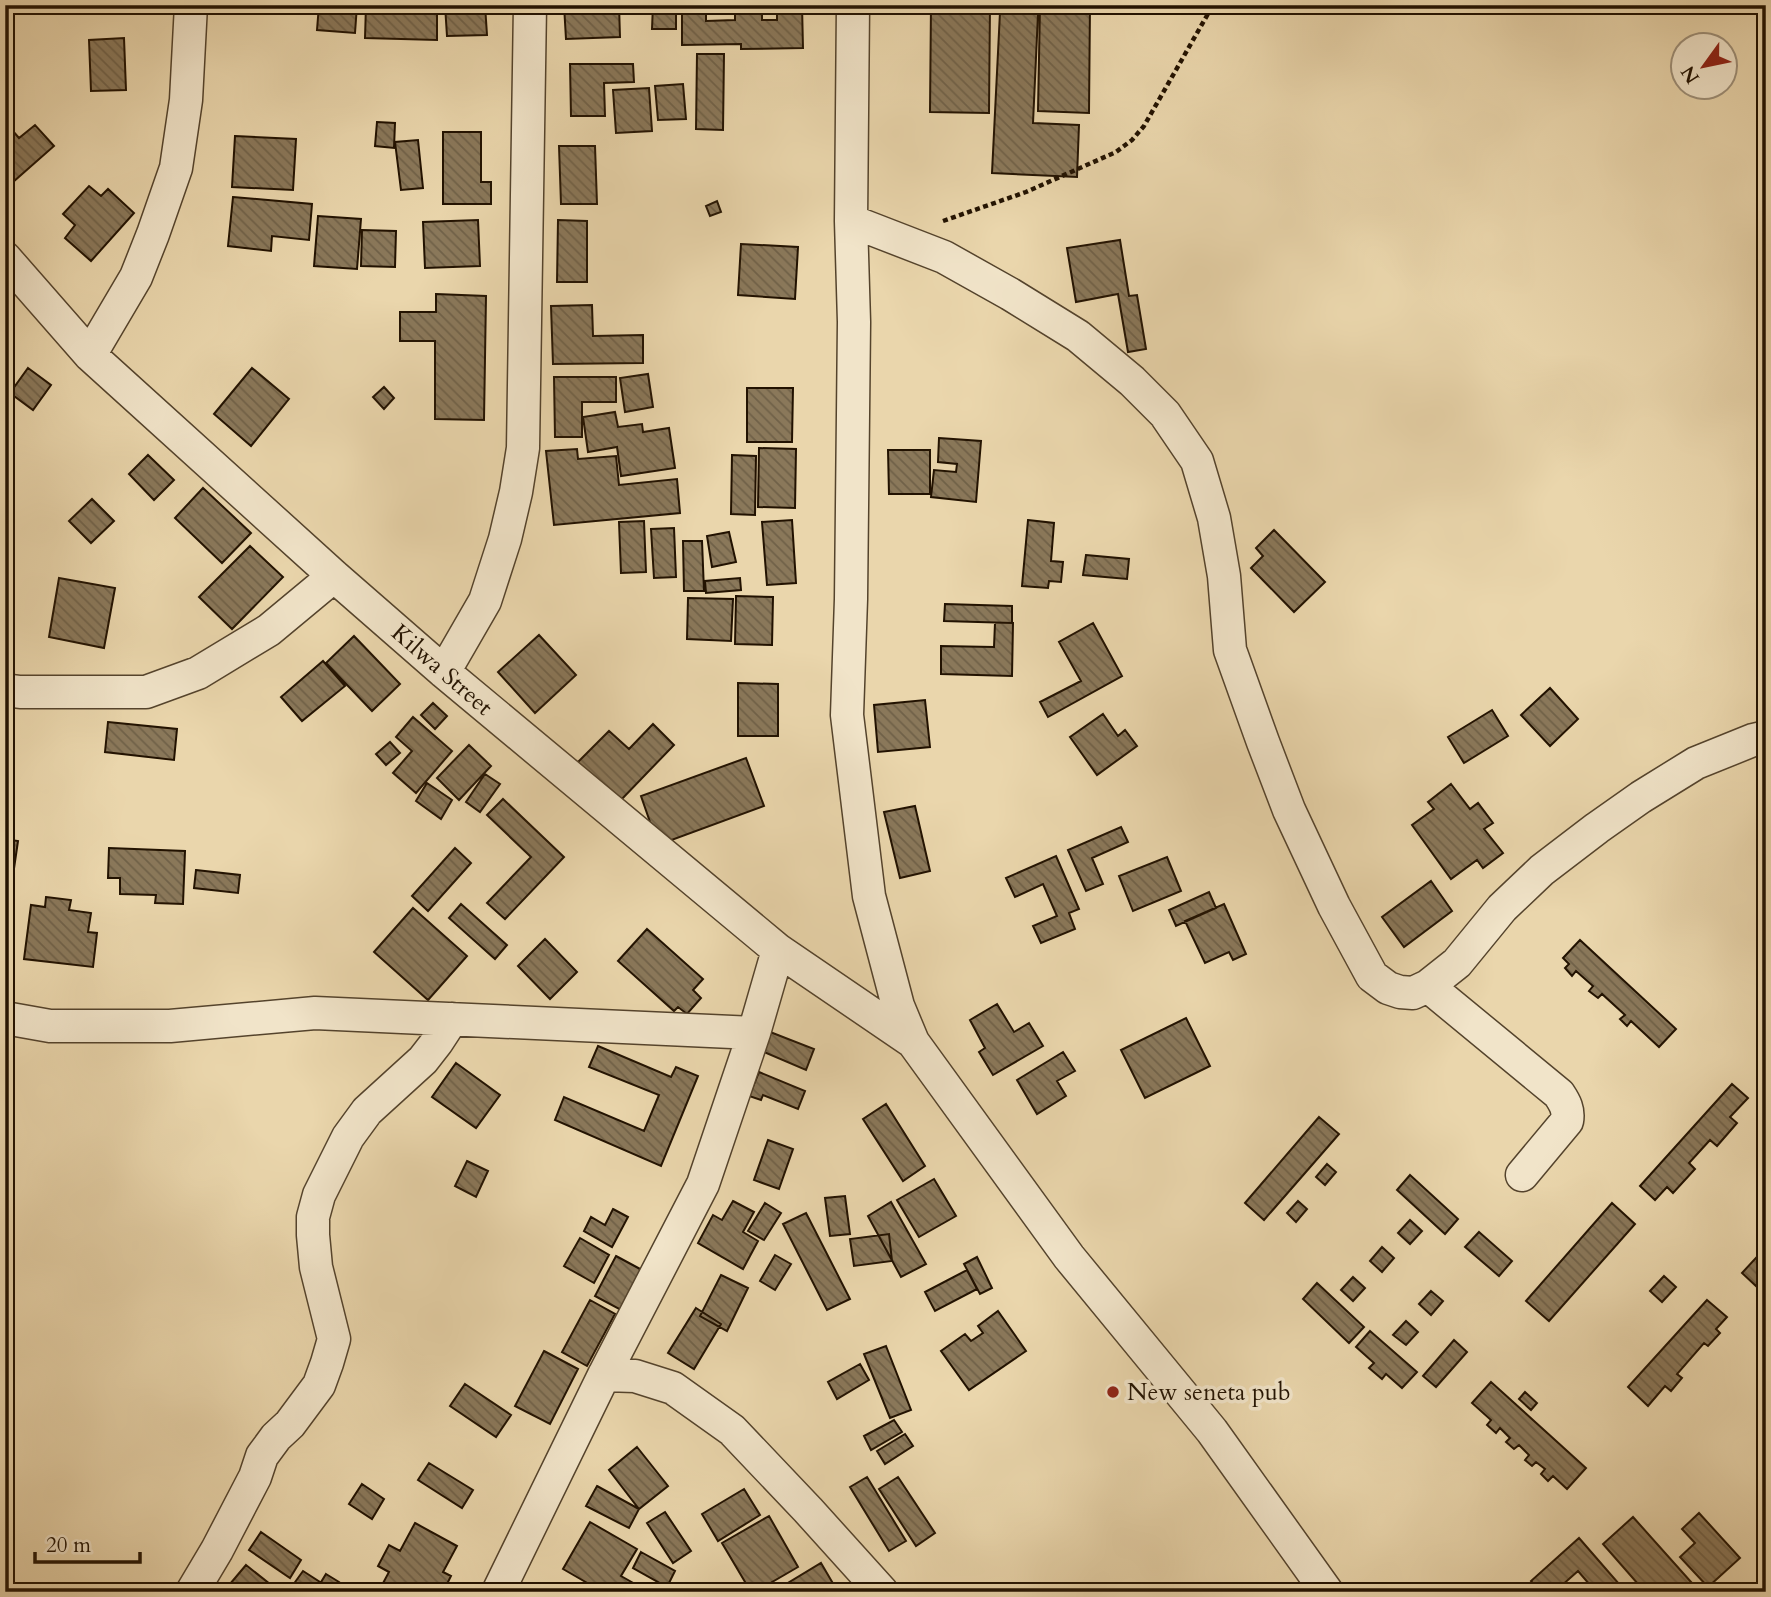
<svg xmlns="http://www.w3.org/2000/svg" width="1771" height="1597" font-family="Cardo,serif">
<defs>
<pattern id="building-back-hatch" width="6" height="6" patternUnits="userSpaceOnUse" patternTransform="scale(1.75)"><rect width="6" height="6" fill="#8a785a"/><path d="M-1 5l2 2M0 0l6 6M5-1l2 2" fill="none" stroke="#706148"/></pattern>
</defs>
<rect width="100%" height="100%" fill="#ead6ac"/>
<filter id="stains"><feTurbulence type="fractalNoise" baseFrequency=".00286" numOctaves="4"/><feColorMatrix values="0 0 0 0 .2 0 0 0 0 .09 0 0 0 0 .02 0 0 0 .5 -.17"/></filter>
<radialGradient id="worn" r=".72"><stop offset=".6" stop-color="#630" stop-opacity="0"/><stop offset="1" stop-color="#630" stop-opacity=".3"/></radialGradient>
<path fill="url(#building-back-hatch)" stroke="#221201" stroke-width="2" d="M68,5H113L114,8L68,12Z
M319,5H357L355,33L317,30Z
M366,5H389V12L437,14V40L365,38Z
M445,5H485L487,35L447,36Z
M564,5H619L620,37L566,39Z
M653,5H676V29H652Z
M682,5H706V21L735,20V14H762V20H777V5H802L803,48L741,49V44L682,45Z
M931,5H990L989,113L930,112Z
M1040,5H1090L1089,113L1038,111Z
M1000,12L1038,14L1033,123L1079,125L1077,177L992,173Z
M124,38L126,90L91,91L89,40Z
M697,54H724L723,130L696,129Z
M570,64H633L634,82L604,83L605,116H571Z
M683,84L686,119L658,120L655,86Z
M649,88L652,131L616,133L613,90Z
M5,122L19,138L35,125L54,146L13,182L5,173Z
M377,122L395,123L394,148L375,146Z
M443,132H481V182H491V204H443Z
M235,136L296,139L293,190L232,187Z
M418,140L423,188L401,190L395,142Z
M559,146H595L597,204H561Z
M89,186L101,196L108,189L134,213L91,261L65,238L75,225L63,214Z
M233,197L312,204L309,240L272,236L271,251L228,246Z
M717,201L721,212L710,216L706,206Z
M318,216L361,219L357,269L314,266Z
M478,220L480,266L425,268L423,222Z
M558,220L587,221V282H557Z
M362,230L396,231L395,267L361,266Z
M1120,240L1129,296L1137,295L1146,349L1128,352L1118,294L1076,302L1067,248Z
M741,244L798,247L795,299L738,295Z
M436,294L486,296L484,420L435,419V341H400V312H436Z
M592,305L593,336L643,335V363L553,364L551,306Z
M28,368L51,385L33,410L10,393Z
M252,368L289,399L251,446L214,414Z
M648,374L653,407L625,412L620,378Z
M554,377H616V402H582V437H555Z
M384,387L394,398L384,409L373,397Z
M747,388H793L792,442H747Z
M615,412L618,427L642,424L643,432L669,428L675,468L621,476L617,447L588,452L583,417Z
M939,438L981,441L976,502L931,497L934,470L956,472L957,464L938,462Z
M759,448L796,449L795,508L758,507Z
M577,449L578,459L616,456L619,485L677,479L680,513L554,525L546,451Z
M888,450H930V494H889Z
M148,455L174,480L154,500L129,474Z
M732,455L756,456L755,515L731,514Z
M203,488L251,533L222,563L175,518Z
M92,499L114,521L91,543L69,521Z
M792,520L796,583L767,585L762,522Z
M1028,520L1054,523L1051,561L1063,562L1061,582L1049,581L1048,588L1022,586Z
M644,521L646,572L621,573L619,522Z
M674,528L676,577L654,578L651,529Z
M1274,530L1325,582L1294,612L1251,568L1263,556L1256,548Z
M729,532L736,562L712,567L707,536Z
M683,541H702L704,591H684Z
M250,546L283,577L232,629L199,597Z
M1086,555L1129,559L1127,579L1083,575Z
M59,578L115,588L104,648L49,637Z
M740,578L741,590L706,593L705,581Z
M736,596L773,597L772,645L735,644Z
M688,598L733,599L731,641L687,639Z
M945,604L1012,606V623L944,621Z
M995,623H1013L1012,676L941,674V646L994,647Z
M1093,623L1122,676L1048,717L1040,702L1081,681L1059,642Z
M539,635L576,675L535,713L498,672Z
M354,636L400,684L372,711L326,663Z
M323,661L345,686L302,721L281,697Z
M738,683L778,684V736H738Z
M1550,688L1578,719L1550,746L1521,715Z
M925,700L930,747L878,752L874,705Z
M433,703L447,716L435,729L421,715Z
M1492,710L1508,736L1464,763L1448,737Z
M1103,714L1118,736L1125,730L1137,746L1097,775L1070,737Z
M413,717L452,751L416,793L393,773L412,751L396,737Z
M108,722L177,729L174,760L105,752Z
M653,724L674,745L618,803L577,763L609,731L629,749Z
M390,742L400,753L386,765L376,754Z
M469,745L491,766L459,800L437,778Z
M746,758L764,806L658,845L641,796Z
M485,774L500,784L480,812L466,802Z
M427,783L452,800L441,819L416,801Z
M1451,784L1470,809L1478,803L1493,823L1484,829L1503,853L1483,868L1477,860L1451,879L1412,825L1434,809L1428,802Z
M503,799L564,857L505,919L487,903L531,857L487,815Z
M915,806L930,871L900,878L884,812Z
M1121,827L1128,842L1092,858L1103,884L1086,891L1068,850Z
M5,839L18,841L10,896L5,895Z
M109,848L185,851L183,904L155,903L156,895L120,894V878H108Z
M455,848L471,863L428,911L412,896Z
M1056,856L1079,909L1069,913L1075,929L1041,943L1033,926L1057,916L1043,884L1015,897L1006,878Z
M1167,857L1181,891L1133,911L1119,876Z
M196,870L240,875L238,893L194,888Z
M1431,881L1452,911L1404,947L1382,917Z
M1209,892L1216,908L1176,926L1169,910Z
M46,897L71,900L69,910L91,913L88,932L97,933L93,967L24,959L31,905L45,907Z
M461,904L507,945L495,959L449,918Z
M1224,904L1246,954L1233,960L1229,952L1205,963L1185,921Z
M413,908L467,956L428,1000L374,952Z
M647,929L703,979L693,990L701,998L687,1014L678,1007L674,1011L618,961Z
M545,939L577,972L550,999L518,966Z
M1580,940L1676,1029L1659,1047L1631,1021L1627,1026L1620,1019L1625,1015L1602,994L1598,998L1589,991L1593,986L1576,971L1572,976L1565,968L1569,964L1563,958Z
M997,1004L1014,1032L1029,1023L1043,1046L993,1075L979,1052L985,1048L970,1020Z
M1186,1018L1210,1066L1145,1098L1121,1050Z
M765,1030L814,1049L806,1070L757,1049Z
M598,1046L671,1077L676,1067L698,1076L661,1166L555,1120L564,1097L644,1131L659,1095L589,1067Z
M1063,1052L1075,1071L1057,1081L1066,1096L1037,1114L1017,1080Z
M456,1063L500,1095L476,1128L432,1097Z
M759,1072L805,1091L798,1109L763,1095L761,1100L749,1096Z
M1732,1084L1748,1098L1730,1117L1737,1123L1717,1146L1710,1140L1689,1163L1695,1169L1673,1193L1667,1187L1655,1200L1640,1186Z
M886,1104L925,1166L903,1181L863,1119Z
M1319,1117L1339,1134L1264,1220L1245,1203Z
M768,1140L793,1149L779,1189L754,1180Z
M467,1161L488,1171L476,1197L455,1186Z
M1327,1164L1336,1172L1325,1185L1316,1177Z
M1410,1175L1458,1219L1445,1234L1397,1190Z
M934,1179L956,1216L919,1237L897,1200Z
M845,1196L850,1234L830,1236L825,1198Z
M733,1201L754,1212L743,1232L758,1241L743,1269L698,1243L713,1215L722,1220Z
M1298,1201L1307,1209L1296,1222L1287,1213Z
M891,1202L926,1264L901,1277L868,1216Z
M765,1203L781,1213L764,1240L748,1231Z
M1612,1203L1635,1224L1549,1321L1526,1301Z
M613,1209L628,1217L612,1247L584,1231L591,1217L605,1225Z
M806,1213L850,1299L827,1310L783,1224Z
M1410,1220L1422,1231L1410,1244L1398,1233Z
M1479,1232L1512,1261L1499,1276L1465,1247Z
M889,1234L892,1261L854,1266L850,1239Z
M580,1238L609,1255L594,1283L564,1266Z
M1382,1247L1394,1258L1382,1272L1370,1261Z
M1766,1247V1276L1756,1286L1742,1273Z
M775,1255L791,1264L775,1290L760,1281Z
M616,1256L642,1270L621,1310L595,1296Z
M977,1257L992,1288L980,1294L964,1264Z
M967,1270L977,1289L935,1311L925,1292Z
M721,1275L748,1288L727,1331L700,1316Z
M1664,1276L1676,1287L1662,1302L1650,1291Z
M1353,1277L1365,1288L1353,1301L1341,1290Z
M1317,1283L1364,1327L1349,1343L1303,1299Z
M1431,1291L1443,1301L1431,1315L1419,1304Z
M590,1300L615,1314L587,1366L562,1352Z
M1707,1300L1727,1317L1716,1329L1720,1333L1708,1346L1704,1343L1677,1374L1682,1378L1671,1391L1665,1386L1648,1406L1628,1387Z
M696,1308L721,1324L694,1369L668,1353Z
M998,1311L1026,1351L969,1390L941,1351L965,1334L971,1341L983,1333L978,1326Z
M1406,1321L1418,1332L1406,1345L1393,1335Z
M1370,1331L1417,1372L1402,1388L1386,1374L1382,1379L1369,1368L1374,1363L1356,1347Z
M1454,1340L1467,1352L1436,1387L1423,1376Z
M886,1346L911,1410L890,1418L864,1354Z
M544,1351L578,1369L550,1424L515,1406Z
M860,1364L869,1380L837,1399L828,1382Z
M1491,1382L1586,1468L1567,1489L1553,1476L1548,1481L1541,1474L1545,1469L1536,1462L1532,1466L1525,1460L1529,1455L1519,1445L1514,1449L1506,1442L1510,1438L1500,1428L1496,1433L1487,1425L1491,1420L1472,1403Z
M465,1384L511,1415L496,1437L450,1406Z
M1525,1392L1537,1403L1531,1410L1519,1399Z
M894,1420L902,1432L871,1450L864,1436Z
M905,1434L913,1446L885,1464L877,1451Z
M637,1447L668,1486L639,1509L609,1470Z
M429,1463L473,1490L462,1508L418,1480Z
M867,1477L906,1541L889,1551L850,1487Z
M898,1477L935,1533L916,1546L879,1489Z
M362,1484L384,1499L372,1519L349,1504Z
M597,1486L639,1509L629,1528L586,1506Z
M744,1489L760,1515L718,1541L702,1514Z
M665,1512L691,1551L673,1563L647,1523Z
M1699,1513L1740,1558L1708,1587L1680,1557L1695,1543L1682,1529Z
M769,1516L798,1567L755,1592H751L722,1543Z
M1633,1517L1691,1582L1679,1592H1645L1603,1544Z
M590,1522L637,1549L621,1576L649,1592H603L563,1569Z
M415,1523L457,1546L443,1572L451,1576L443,1592H413L407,1589L406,1592H395L382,1585L389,1572L378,1566L389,1545L400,1551Z
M261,1532L301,1560L290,1578L249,1550Z
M1579,1538L1626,1592H1596L1578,1571L1560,1587L1565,1592H1540L1531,1581Z
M641,1552L675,1571L667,1587L633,1568Z
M821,1563L838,1592H773Z
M246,1565L280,1592H239L230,1584Z
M303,1571L320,1582L313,1592H288Z
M326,1574L339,1582L333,1592H315Z"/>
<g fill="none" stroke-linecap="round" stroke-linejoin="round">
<defs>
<path id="street" d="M853,5L851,221L854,322L851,599L847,715L869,896L898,1006L913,1042L1069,1257L1212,1431L1327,1592
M851,221L944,257L1010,294L1078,336L1132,381L1165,414L1197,461L1214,518L1224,576L1230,650L1263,742L1289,810L1334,906L1372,976L1388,988L1400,992L1413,993L1428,986L1457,963L1502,908L1542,870L1597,828L1641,797L1696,763L1753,740L1766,737
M5,258L90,355L334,576L444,672L778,950L913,1042
M90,355L136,277L153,234L176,168L186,100L191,5
M444,672L485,601L505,539L516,492L523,448L530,5
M5,690L20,692H146L198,673L269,630L334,576
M1428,986L1559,1094C1565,1103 1569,1110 1567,1121L1522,1175
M5,1018L50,1026H170L315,1013L754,1033
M604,1375L635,1376L673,1388L732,1430L808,1510L882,1592
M192,1592L217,1550L255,1477L262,1456L276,1437L290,1424L319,1385L327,1363L334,1339L316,1267L313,1235V1217L319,1195L348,1137L367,1111L423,1060L437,1042L452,1019
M498,1592L604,1375L703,1184L754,1033L778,950"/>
</defs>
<use href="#street" stroke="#54432c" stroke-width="35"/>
<path stroke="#221201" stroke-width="4.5" stroke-dasharray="5 3.5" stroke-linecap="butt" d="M943,221L1026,192L1116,152L1132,140L1144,126L1213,5"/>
<use href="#street" stroke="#f1e4c9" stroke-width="32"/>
</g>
<circle fill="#8f2418" stroke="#f1e4c9" stroke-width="2.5" cx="1113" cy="1392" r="7"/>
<g text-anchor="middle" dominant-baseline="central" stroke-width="7" stroke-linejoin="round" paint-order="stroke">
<g font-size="24" fill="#221201" stroke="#f1e4c9">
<text transform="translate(442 670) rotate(41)">Kilwa Street</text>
</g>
<g font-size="24" fill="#221201" stroke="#f1e4c9" text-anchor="start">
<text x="1127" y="1392">New seneta pub</text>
</g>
</g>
<rect width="1771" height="1597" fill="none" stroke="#ead6ac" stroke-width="28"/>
<rect x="7" y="7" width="1757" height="1583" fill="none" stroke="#221201" stroke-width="3.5"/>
<rect x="14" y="14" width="1743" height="1569" fill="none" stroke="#221201" stroke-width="2"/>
<g transform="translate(1704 66) rotate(237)"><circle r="33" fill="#f1e4c9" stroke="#9e9079" stroke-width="2"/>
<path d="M0-5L12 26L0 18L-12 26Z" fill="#8f2418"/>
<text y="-10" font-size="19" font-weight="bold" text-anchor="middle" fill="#221201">N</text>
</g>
<path d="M35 1552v10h105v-10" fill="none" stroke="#221201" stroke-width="3.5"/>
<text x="46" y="1552" font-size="21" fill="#221201" stroke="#f1e4c9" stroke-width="5" paint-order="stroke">20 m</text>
<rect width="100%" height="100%" filter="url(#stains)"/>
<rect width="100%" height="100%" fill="url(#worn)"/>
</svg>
